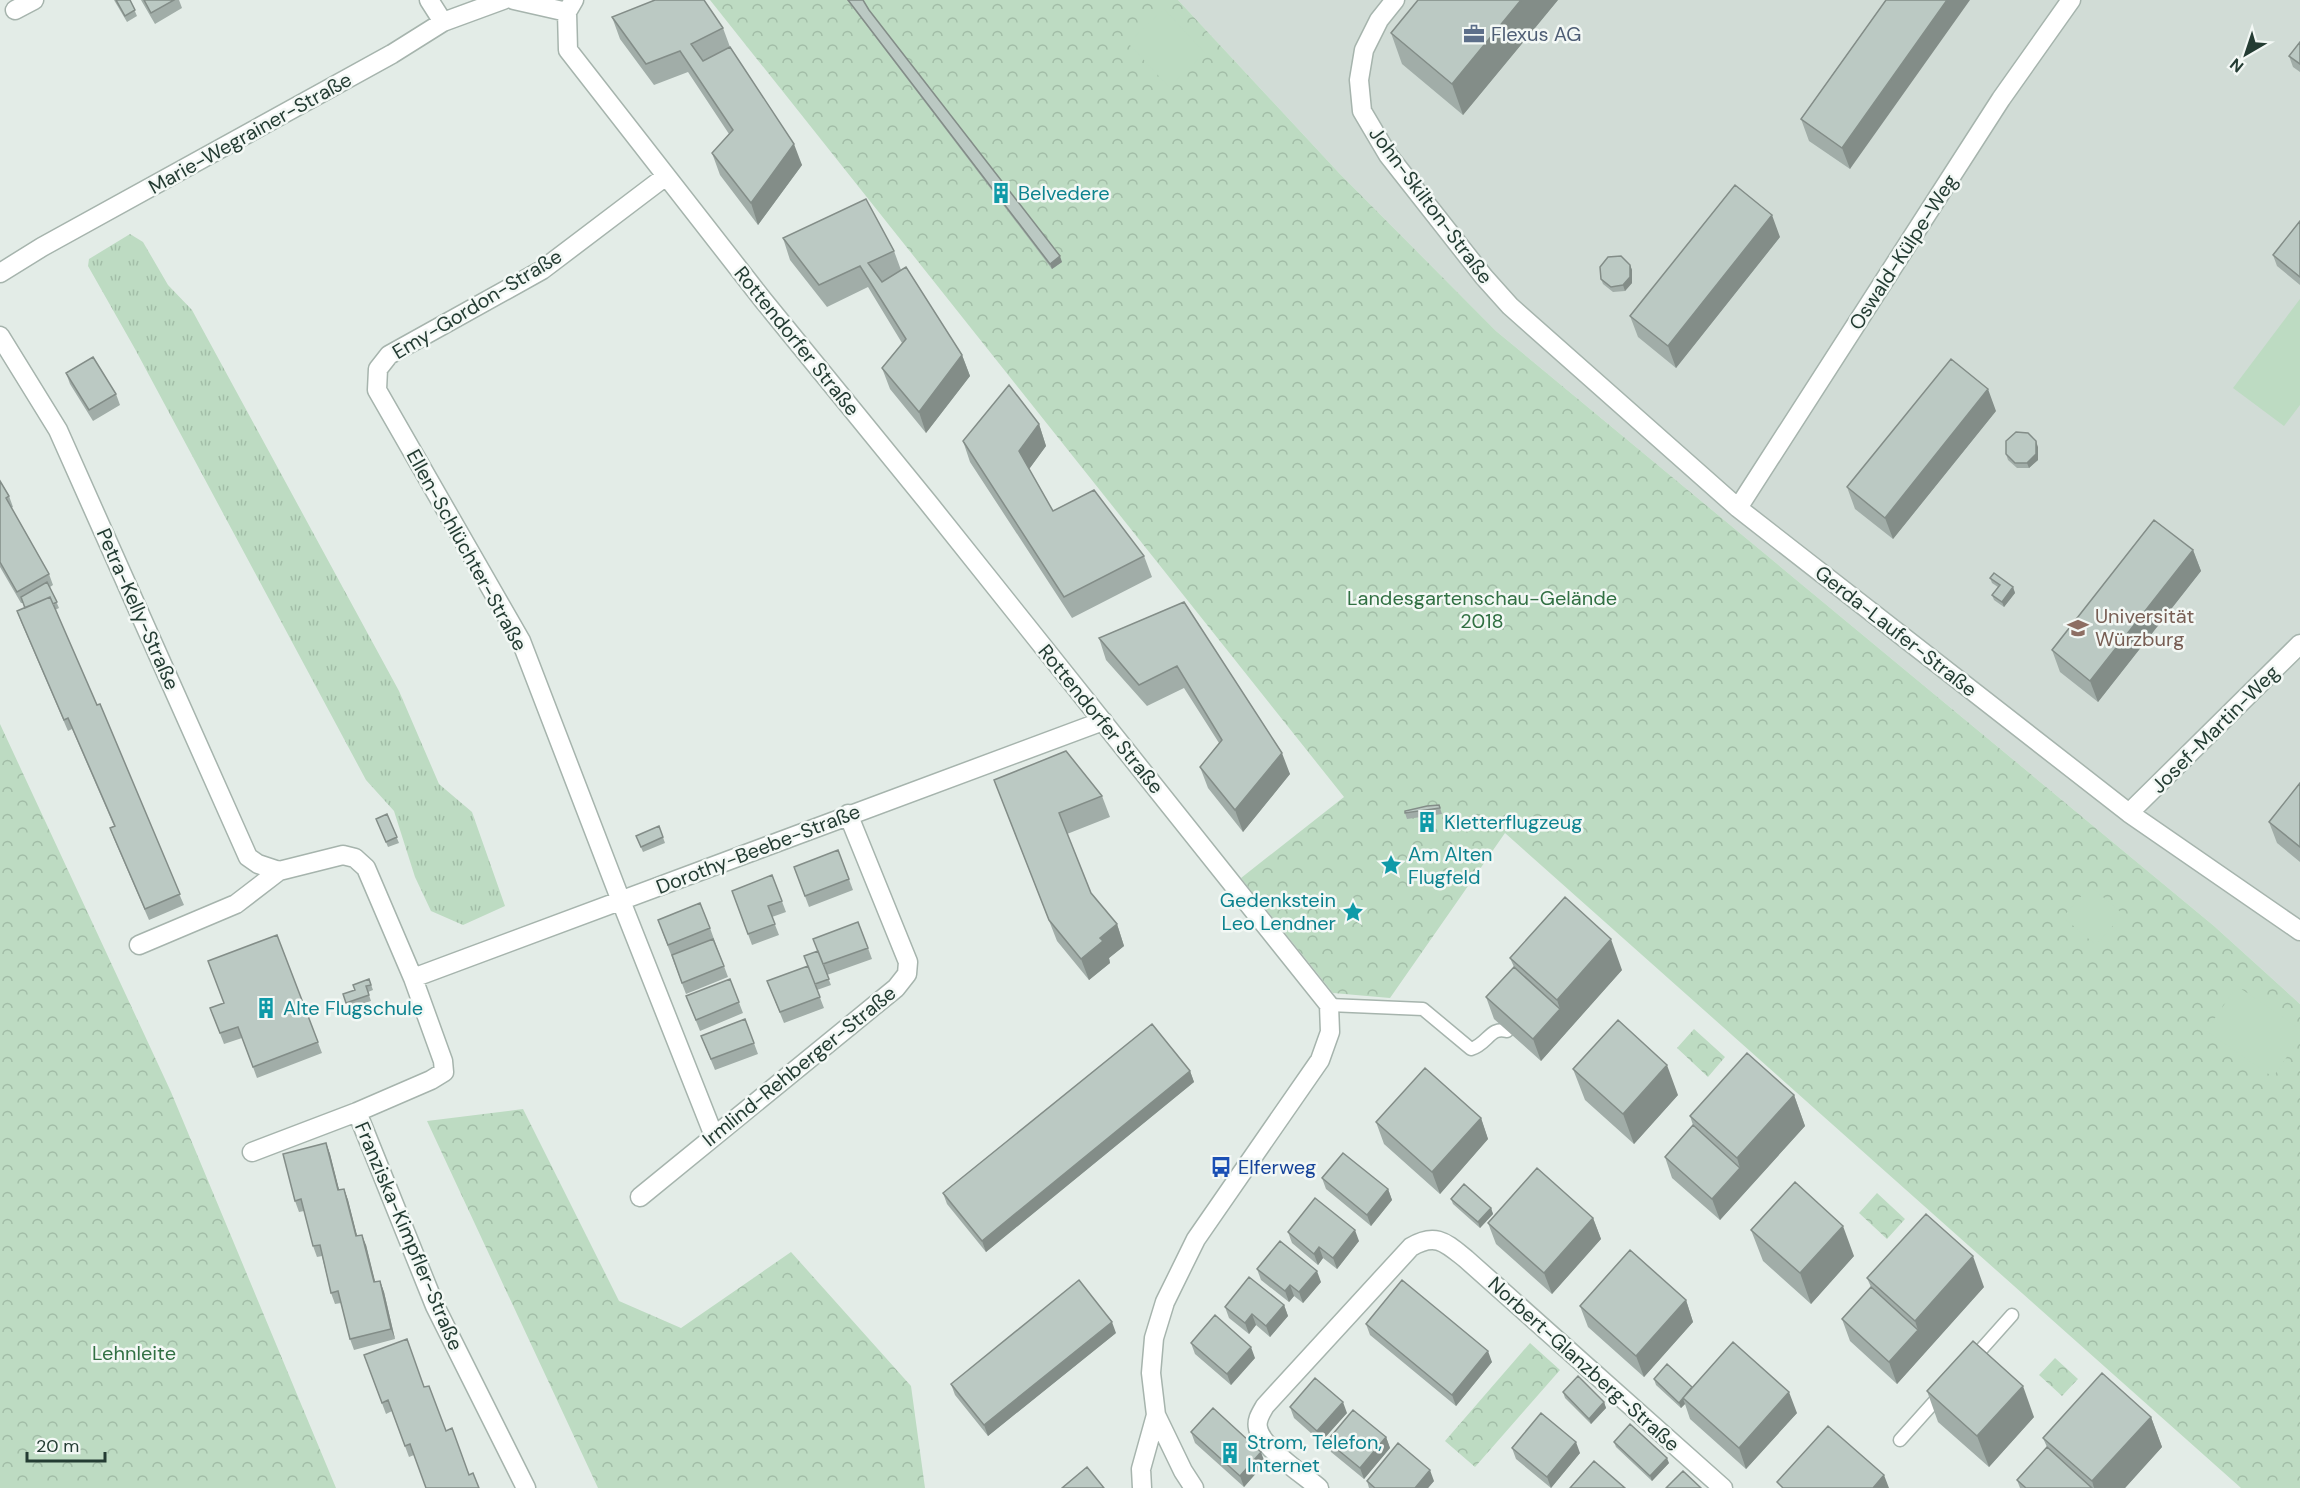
<svg xmlns="http://www.w3.org/2000/svg" width="2300" height="1488" font-family="'DM Sans',sans-serif">
<defs>
<pattern id="grass-tufts" width="24" height="20" patternUnits="userSpaceOnUse" patternTransform="scale(1.5)"><rect width="24" height="20" fill="#bddbc2"/><path d="M3 7l-1-3M5 7V3M7 7l1-3M15 17l-1-3M17 17v-4M19 17l1-3" fill="none" stroke="#a2bda7"/></pattern>
<pattern id="park-crowns" width="20" height="18" patternUnits="userSpaceOnUse" patternTransform="scale(1.5)"><rect width="20" height="18" fill="#bddbc2"/><path d="M2 6a3 3 0 1 1 6 0M12 15a3 3 0 1 1 6 0" fill="none" stroke="#a2bda7"/></pattern>
</defs>
<rect width="100%" height="100%" fill="#e3ece7"/>
<path fill="#d1dcd6" d="M1178,0H2300V1004L2214,926L1496,331L1339,173Z"/>
<path fill="url(#grass-tufts)" d="M130,234L143,242L168,285L192,310L399,691L439,784L472,812L505,906L463,925L431,911L415,877L394,811L366,780L135,349L88,266L89,259Z"/>
<path fill="url(#park-crowns)" d="M710,0H1178L1339,173L1496,331L2214,926L2300,1004V1488H2241L1505,833L1390,998L1333,993L1241,878L1344,797Z
M0,724L171,1092L336,1488H0Z
M1694,1029L1725,1057L1708,1077L1677,1048Z
M523,1109L619,1301L681,1328L791,1252L911,1386L925,1488H598L427,1121Z
M1877,1193L1905,1219L1887,1239L1859,1213Z
M1530,1343L1560,1370L1475,1467L1445,1441Z
M2055,1358L2078,1379L2062,1396L2039,1375Z"/>
<path fill="#bddbc2" d="M1164,9L1205,53L1169,87L1128,43Z
M2300,299V405L2284,426L2233,388Z
M2090,886L2123,914L2096,945L2063,917Z
M2237,986L2300,1029V1038L2273,1077L2206,1031Z"/>
<g fill="none" stroke-linecap="round" stroke-linejoin="round">
<defs>
<path id="service" d="M1329,1005L1423,1009L1471,1049C1488,1044 1490,1026 1507,1031
M1971,1361L2012,1315
M1900,1440L1943,1392"/>
<path id="minor" d="M429,0L443,22
M514,0L567,12
M574,0L567,12L568,50L763,300L930,505L1329,1005L1330,1032L1320,1060L1196,1239L1165,1302L1154,1338L1151,1373L1156,1415L1183,1471L1194,1488
M1395,0L1379,20L1364,50L1359,80L1362,111L1388,155L1484,277L1510,306L1738,508L2129,813L2300,931
M15,10L34,0
M666,176L542,270L389,355L378,369L377,390L521,641L621,901L714,1136
M0,273L42,247L392,54L443,22L503,0
M0,336L58,430L248,857L258,864L279,871L343,855L355,858L366,868L413,978L443,1061L444,1072L431,1080L357,1112L435,1306L526,1488
M1738,508L2001,99L2071,0
M2129,813L2300,644
M139,945L236,904L279,871
M413,978L1103,721
M252,1152L357,1112
M640,1197L896,988L907,974L908,962L848,814
M1142,1488L1141,1469L1156,1415
M1319,1488C1304,1475 1261,1447 1258,1428C1256,1420 1261,1413 1265,1406L1411,1247C1436,1232 1446,1243 1466,1259L1723,1488"/>
</defs>
<use href="#service" stroke="#a6b4ad" stroke-width="15"/>
<use href="#minor" stroke="#a6b4ad" stroke-width="21"/>
<use href="#service" stroke="#fff" stroke-width="12"/>
<use href="#minor" stroke="#fff" stroke-width="18"/>
</g>
<path fill="#a1ada8" d="M114,0H130L137,16L127,22Z
M141,0H179L182,8L155,24Z
M847,0H863L869,10L1062,262L1052,269Z
M1558,0L1463,115L1402,64L1391,33Z
M1886,0L1850,169L1809,141L1801,119Z
M612,17L723,28L730,47L802,165L758,225L720,175L712,153L729,134L688,72L654,85L620,39Z
M2300,42V72L2293,67L2289,56Z
M2300,221V285L2277,266L2273,255Z
M1780,237L1676,368L1638,337L1630,316Z
M783,238L894,251L901,270L962,355L970,376L926,433L890,389L882,368L902,343L868,287L827,307L790,260Z
M1630,265L1632,270V283L1625,291L1613,292L1603,284L1601,279Z
M66,373L116,394L120,405L93,421L70,384Z
M1996,411L1893,539L1855,509L1847,487Z
M1039,424L1046,446L1029,469L1053,511L1144,556L1152,577L1072,618L970,462L963,441Z
M2038,447V460L2029,468H2017L2008,460L2006,454Z
M0,481L9,496L13,507L11,508L49,574L53,585L50,587L59,608L55,610L184,905L149,920L114,839L110,828L114,826L72,729L68,731L21,622L17,611L25,608L23,603H21L0,567Z
M2193,550L2201,571L2098,702L2060,672L2052,650Z
M1990,578L2013,587L2015,593L2004,607L1994,600L1992,595L1998,587L1992,583Z
M1184,602L1290,774L1243,832L1208,788L1200,767L1219,743L1184,688L1147,706L1106,660L1099,638Z
M994,780L1102,796L1110,817L1067,834L1091,893L1117,924L1124,946L1109,958L1110,963L1089,980L1057,941Z
M2300,783V862L2277,843L2269,822Z
M1439,805L1442,814L1407,819L1405,813Z
M387,814L399,843L388,847L376,819Z
M659,826L665,843L643,852L636,836Z
M838,850L853,890L809,907L794,867Z
M772,875L786,912L772,917L779,935L752,945L732,891Z
M710,928L714,939L728,977L686,994L662,931Z
M277,935L322,1053L257,1078L242,1038L224,1044L210,1008L224,1003Z
M868,948L872,959L827,975L831,985L817,990L824,1008L784,1023L767,981Z
M1510,958L1622,970L1541,1061L1494,1019L1486,997L1514,967Z
M369,979L373,990L368,992L371,1001L348,1008L343,994L355,990Z
M730,979L743,1013L700,1031L686,996Z
M745,1019L758,1054L715,1070L701,1036Z
M1573,1069L1678,1095L1634,1144L1585,1100Z
M1190,1071L1194,1082L986,1252L947,1204L943,1193Z
M1794,1095L1805,1126L1720,1220L1672,1178L1665,1157L1693,1125L1690,1116Z
M1481,1118L1488,1139L1440,1194L1384,1144L1376,1122Z
M326,1143L330,1154L339,1190L344,1189L348,1200L357,1236L366,1245L375,1282L380,1281L384,1292L395,1339L354,1350L350,1339L341,1303L335,1304L331,1293L322,1256L317,1257L313,1246L304,1211L299,1212L295,1201Z
M1322,1178L1388,1189L1392,1200L1371,1226L1326,1189Z
M1451,1199L1491,1208L1493,1214L1480,1228L1453,1204Z
M1593,1218L1601,1239L1552,1294L1496,1244L1488,1223Z
M1751,1230L1854,1256L1811,1304L1763,1261Z
M1288,1232L1359,1241L1337,1269L1323,1258L1318,1265L1292,1243Z
M1257,1269L1321,1282L1303,1303L1294,1296L1289,1302L1261,1280Z
M1867,1278L1984,1287L1897,1384L1850,1341L1842,1319L1871,1287Z
M1686,1300L1693,1322L1644,1377L1588,1327L1580,1306Z
M1284,1305L1288,1316L1270,1337L1256,1325L1249,1334L1229,1318L1225,1307Z
M1366,1324L1492,1362L1456,1406L1370,1335Z
M1116,1333L988,1436L955,1395L951,1384Z
M1191,1343L1255,1358L1231,1385L1195,1354Z
M364,1355L424,1387L469,1475L479,1488L414,1455L409,1457L392,1411L386,1414Z
M1654,1379L1692,1387L1797,1413L1746,1469L1690,1419L1685,1404L1681,1408L1656,1385Z
M1927,1391L2034,1417L1989,1467L1938,1422Z
M1563,1392L1604,1402L1606,1408L1591,1424L1565,1398Z
M1290,1407L1347,1413L1321,1442L1294,1418Z
M2151,1417L2162,1447L2125,1488H2020L2017,1480L2047,1447L2043,1438Z
M1191,1432L1265,1463L1244,1487L1195,1443Z
M1386,1437L1390,1448L1364,1479L1331,1452L1327,1441Z
M1614,1442L1669,1463L1652,1481L1616,1447Z
M1512,1448L1580,1453L1551,1488L1516,1459Z
M1367,1481H1434L1428,1488H1369Z"/>
<path fill="#838d88" d="M1521,0H1558L1463,115L1452,84Z
M1947,0H1970L1850,169L1842,148Z
M794,144L802,165L758,225L751,203Z
M1772,215L1780,237L1676,368L1668,346Z
M1060,256L1062,262L1052,269L1050,264Z
M1630,265L1632,270V283L1625,291L1623,285Z
M962,355L970,376L926,433L919,412Z
M1988,389L1996,411L1893,539L1885,518Z
M1039,424L1046,446L1027,472L1019,451Z
M2036,441L2038,447V460L2029,468L2027,463Z
M2193,550L2201,571L2098,702L2090,681Z
M2013,587L2015,593L2004,607L2002,602Z
M1282,753L1290,774L1243,832L1235,810Z
M1117,924L1124,946L1109,958L1110,963L1089,980L1081,959L1100,938Z
M1611,939L1622,970L1541,1061L1533,1039L1560,1009L1557,1000Z
M1667,1065L1678,1095L1634,1144L1623,1114Z
M1190,1071L1194,1082L986,1252L982,1241Z
M1794,1095L1805,1126L1720,1220L1712,1199L1740,1168L1737,1158Z
M1481,1118L1488,1139L1440,1194L1432,1172Z
M326,1143L330,1154L342,1201L338,1190Z
M344,1189L348,1200L360,1247L356,1236Z
M1388,1189L1392,1200L1371,1226L1367,1215Z
M1491,1208L1493,1214L1480,1228L1478,1222Z
M1593,1218L1601,1239L1552,1294L1544,1273Z
M1843,1226L1854,1256L1811,1304L1800,1273Z
M1355,1230L1359,1241L1337,1269L1333,1258Z
M362,1235L366,1245L378,1293L374,1282Z
M1319,1247L1323,1258L1318,1265L1314,1254Z
M1973,1256L1984,1287L1897,1384L1889,1362L1918,1330L1915,1321Z
M1317,1271L1321,1282L1303,1303L1299,1292Z
M380,1281L384,1292L395,1339L391,1329Z
M1290,1285L1294,1296L1289,1302L1285,1291Z
M1686,1300L1693,1322L1644,1377L1636,1356Z
M1284,1305L1288,1316L1270,1337L1266,1326Z
M1252,1314L1256,1325L1249,1334L1245,1323Z
M1112,1322L1116,1333L988,1436L984,1425Z
M1251,1347L1255,1358L1231,1385L1227,1374Z
M1488,1351L1492,1362L1456,1406L1452,1395Z
M2023,1386L2034,1417L1989,1467L1977,1436Z
M1789,1392L1797,1413L1746,1469L1739,1448Z
M1683,1399L1685,1404L1681,1408L1679,1403Z
M1343,1402L1347,1413L1321,1442L1317,1431Z
M1604,1402L1606,1408L1591,1424L1589,1419Z
M2151,1417L2162,1447L2125,1488H2094L2092,1481Z
M1386,1437L1390,1448L1364,1479L1360,1468Z
M1576,1442L1580,1453L1551,1488L1547,1477Z
M1261,1452L1265,1463L1244,1487L1240,1476Z
M1667,1458L1669,1463L1652,1481L1650,1476Z
M1430,1470L1434,1481L1428,1488H1415Z
M1884,1475L1889,1488H1873Z"/>
<path fill="#bbc9c3" stroke="#838d88" stroke-width="1.5" d="M116,0H130L135,10L125,16Z
M144,0H174L151,13Z
M655,0H704L723,28L691,44L703,61L730,47L794,144L751,203L712,153L733,130L680,51L646,64L612,17Z
M848,0H863L869,10L1060,256L1050,264Z
M1418,0H1521L1452,84L1391,33Z
M1886,0H1947L1842,148L1801,119Z
M2300,42V64L2289,56Z
M1735,185L1772,215L1668,346L1630,316Z
M866,199L894,251L868,263L882,282L906,267L962,355L919,412L882,368L906,339L860,266L819,285L783,238Z
M2300,221V277L2273,255Z
M1621,256L1630,265V277L1623,285L1611,287L1601,279L1600,267L1608,257Z
M93,357L116,394L89,410L66,373Z
M1951,359L1988,389L1885,518L1847,487Z
M1009,385L1039,424L1019,451L1053,511L1094,490L1144,556L1064,597L963,441Z
M2016,432L2028,433L2036,441V454L2027,463H2015L2006,454V441Z
M0,481L9,496L6,498L49,574L17,592L0,562Z
M2154,520L2193,550L2090,681L2052,650Z
M1994,573L2013,587L2002,602L1992,595L2000,585L1990,578Z
M47,582L57,602L53,604L50,597L25,608L21,597Z
M50,597L97,705L100,704L180,894L145,909L110,828L115,826L68,718L64,720L17,611Z
M1184,602L1282,753L1235,810L1200,767L1222,740L1177,666L1139,685L1099,638Z
M1066,751L1102,796L1059,813L1091,893L1117,924L1100,938L1103,941L1081,959L1049,920L994,780Z
M2300,783V847L2269,822Z
M1439,805L1440,808L1405,813V811L1427,806Z
M387,814L397,837L386,842L376,819Z
M659,826L663,837L641,847L636,836Z
M838,850L849,879L805,896L794,867Z
M772,875L782,901L768,906L775,924L748,934L732,891Z
M1565,897L1611,939L1557,1000L1510,958Z
M700,903L710,928L668,945L658,920Z
M858,922L868,948L823,964L813,939Z
M277,935L318,1042L253,1067L238,1027L220,1033L210,1008L224,1003L208,961Z
M713,939L724,966L682,983L672,955Z
M818,951L829,979L815,984L804,956Z
M808,966L820,997L780,1012L767,981Z
M1514,967L1560,1009L1533,1039L1486,997Z
M369,979L371,985L366,986L369,995L346,1003L343,994L355,990L353,985Z
M730,979L739,1002L696,1020L686,996Z
M745,1019L754,1043L711,1059L701,1036Z
M1618,1020L1667,1065L1623,1114L1573,1069Z
M1152,1024L1190,1071L982,1241L943,1193Z
M1747,1053L1794,1095L1737,1158L1690,1116Z
M1425,1068L1481,1118L1432,1172L1376,1122Z
M1693,1125L1740,1168L1712,1199L1665,1157Z
M326,1143L338,1190L344,1189L356,1236L362,1235L374,1282L380,1281L391,1329L350,1339L338,1291L331,1293L320,1245L313,1246L301,1199L295,1201L283,1154Z
M1343,1153L1388,1189L1367,1215L1322,1178Z
M1537,1168L1593,1218L1544,1273L1488,1223Z
M1795,1182L1843,1226L1800,1273L1751,1230Z
M1464,1184L1491,1208L1478,1222L1451,1199Z
M1315,1198L1355,1230L1333,1258L1319,1247L1314,1254L1288,1232Z
M1926,1214L1973,1256L1915,1321L1867,1278Z
M1280,1241L1317,1271L1299,1292L1290,1285L1285,1291L1257,1269Z
M1630,1250L1686,1300L1636,1356L1580,1306Z
M1249,1277L1284,1305L1266,1326L1252,1314L1245,1323L1225,1307Z
M1079,1280L1112,1322L984,1425L951,1384Z
M1402,1280L1488,1351L1452,1395L1366,1324Z
M1871,1287L1918,1330L1889,1362L1842,1319Z
M1215,1315L1251,1347L1227,1374L1191,1343Z
M407,1339L424,1387L429,1386L446,1431L452,1428L469,1475L473,1473L479,1488H426L410,1444L405,1446L388,1400L382,1403L364,1355Z
M1973,1341L2023,1386L1977,1436L1927,1391Z
M1733,1342L1789,1392L1739,1448L1683,1398Z
M1667,1364L1692,1387L1679,1403L1654,1379Z
M2102,1373L2151,1417L2092,1481L2043,1438Z
M1578,1376L1604,1402L1589,1419L1563,1392Z
M1315,1378L1343,1402L1317,1431L1290,1407Z
M1213,1408L1261,1452L1240,1476L1191,1432Z
M1353,1410L1386,1437L1360,1468L1327,1441Z
M1541,1413L1576,1442L1547,1477L1512,1448Z
M1630,1424L1667,1458L1650,1476L1614,1442Z
M1828,1426L1884,1475L1873,1488H1783L1777,1482Z
M1398,1443L1430,1470L1415,1488H1375L1367,1481Z
M2047,1447L2092,1488H2026L2017,1480Z
M1594,1461L1625,1488H1570Z
M1087,1467L1104,1488H1062Z
M1683,1471L1701,1488H1666Z"/>
<defs>
<symbol id="office-bare" viewBox="-9 -9 18 18"><path d="M-6-3h4V-5.5h4V-3h4V5H-6ZM-1-4.5V-3h2v-1.5ZM-6 0V1H6V0Z" fill="#5c6f8a" stroke="#f3f8f5" stroke-width="2.5" paint-order="stroke"/></symbol>
<symbol id="building-bare" viewBox="-9 -9 18 18"><path d="M-4-6H4V6H1V3H-1V6H-4ZM-2.5-4.3h1.7v1.8h-1.7ZM.8-4.3h1.7v1.8H.8ZM-2.5-1h1.7V.8h-1.7ZM.8-1h1.7V.8H.8Z" fill="#0f9aa8" stroke="#f3f8f5" stroke-width="2.5" paint-order="stroke"/></symbol>
<symbol id="university-bare" viewBox="-9 -9 18 18"><path d="M0-5L7-2L0 1L-7-2ZM-4 1L0 2.5L4 1V4Q0 6-4 4Z" fill="#8d6e63" stroke="#f3f8f5" stroke-width="2.5" paint-order="stroke"/></symbol>
<symbol id="sight-bare" viewBox="-9 -9 18 18"><path d="M0-6L1.8-2.2L6-1.7L2.9 1.2L3.7 5.4L0 3.3L-3.7 5.4L-2.9 1.2L-6-1.7L-1.8-2.2Z" fill="#0f9aa8" stroke="#f3f8f5" stroke-width="2.5" paint-order="stroke"/></symbol>
<symbol id="bus-bare" viewBox="-9 -9 18 18"><path d="M-5-6H5V4H4V6H2V4H-2V6H-4V4H-5ZM-3.5-4V0h7V-4ZM-3.5 1.2v1.5H-2V1.2ZM2 1.2v1.5H3.5V1.2Z" fill="#1a4fb4" stroke="#f3f8f5" stroke-width="2.5" paint-order="stroke"/></symbol>
</defs>
<g fill-rule="evenodd">
<use href="#office-bare" x="1459" y="19" width="30" height="30"/>
<use href="#building-bare" x="986" y="178" width="30" height="30"/>
<use href="#university-bare" x="2063" y="613" width="30" height="30"/>
<use href="#building-bare" x="1412" y="807" width="30" height="30"/>
<use href="#sight-bare" x="1376" y="850" width="30" height="30"/>
<use href="#sight-bare" x="1338" y="897" width="30" height="30"/>
<use href="#building-bare" x="251" y="993" width="30" height="30"/>
<use href="#bus-bare" x="1206" y="1152" width="30" height="30"/>
<use href="#building-bare" x="1215" y="1438" width="30" height="30"/>
</g>
<g text-anchor="middle" dominant-baseline="central" stroke-width="5" stroke-linejoin="round" paint-order="stroke">
<g font-size="20" fill="#4e5e75" stroke="#f3f8f5" text-anchor="start">
<text x="1491" y="34">Flexus AG</text>
</g>
<g font-size="20" fill="#243c33" stroke="#f3f8f5">
<text transform="translate(250 133) rotate(-29)">Marie-Wegrainer-Straße</text>
<text transform="translate(1431 205) rotate(53)">John-Skilton-Straße</text>
<text transform="translate(1903 252) rotate(-57)">Oswald-Külpe-Weg</text>
<text transform="translate(477 304) rotate(-31)">Emy-Gordon-Straße</text>
<text transform="translate(797 341) rotate(51)">Rottendorfer Straße</text>
<text transform="translate(467 550) rotate(61)">Ellen-Schlüchter-Straße</text>
<text transform="translate(138 609) rotate(66)">Petra-Kelly-Straße</text>
<text transform="translate(1896 631) rotate(38)">Gerda-Laufer-Straße</text>
<text transform="translate(1101 719) rotate(51)">Rottendorfer Straße</text>
<text transform="translate(2215 729) rotate(-45)">Josef-Martin-Weg</text>
<text transform="translate(758 849) rotate(-21)">Dorothy-Beebe-Straße</text>
<text transform="translate(799 1066) rotate(-39)">Irmlind-Rehberger-Straße</text>
<text transform="translate(409 1236) rotate(67)">Franziska-Kimpfler-Straße</text>
<text transform="translate(1584 1364) rotate(42)">Norbert-Glanzberg-Straße</text>
</g>
<g font-size="20" fill="#0d838f" stroke="#f3f8f5" text-anchor="start">
<text x="1018" y="193">Belvedere</text>
<text x="1444" y="822">Kletterflugzeug</text>
<text x="1408" y="854">Am Alten<tspan x="1408" dy="23">Flugfeld</tspan></text>
<text x="1336" y="900" text-anchor="end">Gedenkstein<tspan x="1336" dy="23">Leo Lendner</tspan></text>
<text x="283" y="1008">Alte Flugschule</text>
<text x="1247" y="1442">Strom, Telefon,<tspan x="1247" dy="23">Internet</tspan></text>
</g>
<g font-size="20" fill="#317043" stroke="#f3f8f5">
<text x="1482" y="598">Landesgartenschau-Gelände<tspan x="1482" dy="23">2018</tspan></text>
<text x="134" y="1353">Lehnleite</text>
</g>
<g font-size="20" fill="#785e54" stroke="#f3f8f5" text-anchor="start">
<text x="2095" y="616">Universität<tspan x="2095" dy="23">Würzburg</tspan></text>
</g>
<g font-size="20" fill="#164399" stroke="#f3f8f5" text-anchor="start">
<text x="1238" y="1167">Elferweg</text>
</g>
</g>
<g transform="translate(2246 54) rotate(219)" stroke="#f3f8f5" stroke-width="4.5" paint-order="stroke">
<path d="M0-4.5L10 22L0 15L-10 22Z" fill="#243c33"/>
<text y="-9" font-size="16" font-weight="bold" text-anchor="middle" fill="#243c33">N</text>
</g>
<path d="M27 1452v9h78v-9" fill="none" stroke="#243c33" stroke-width="3"/>
<text x="36" y="1452" font-size="18" fill="#243c33" stroke="#f3f8f5" stroke-width="4.5" paint-order="stroke">20 m</text>
</svg>
